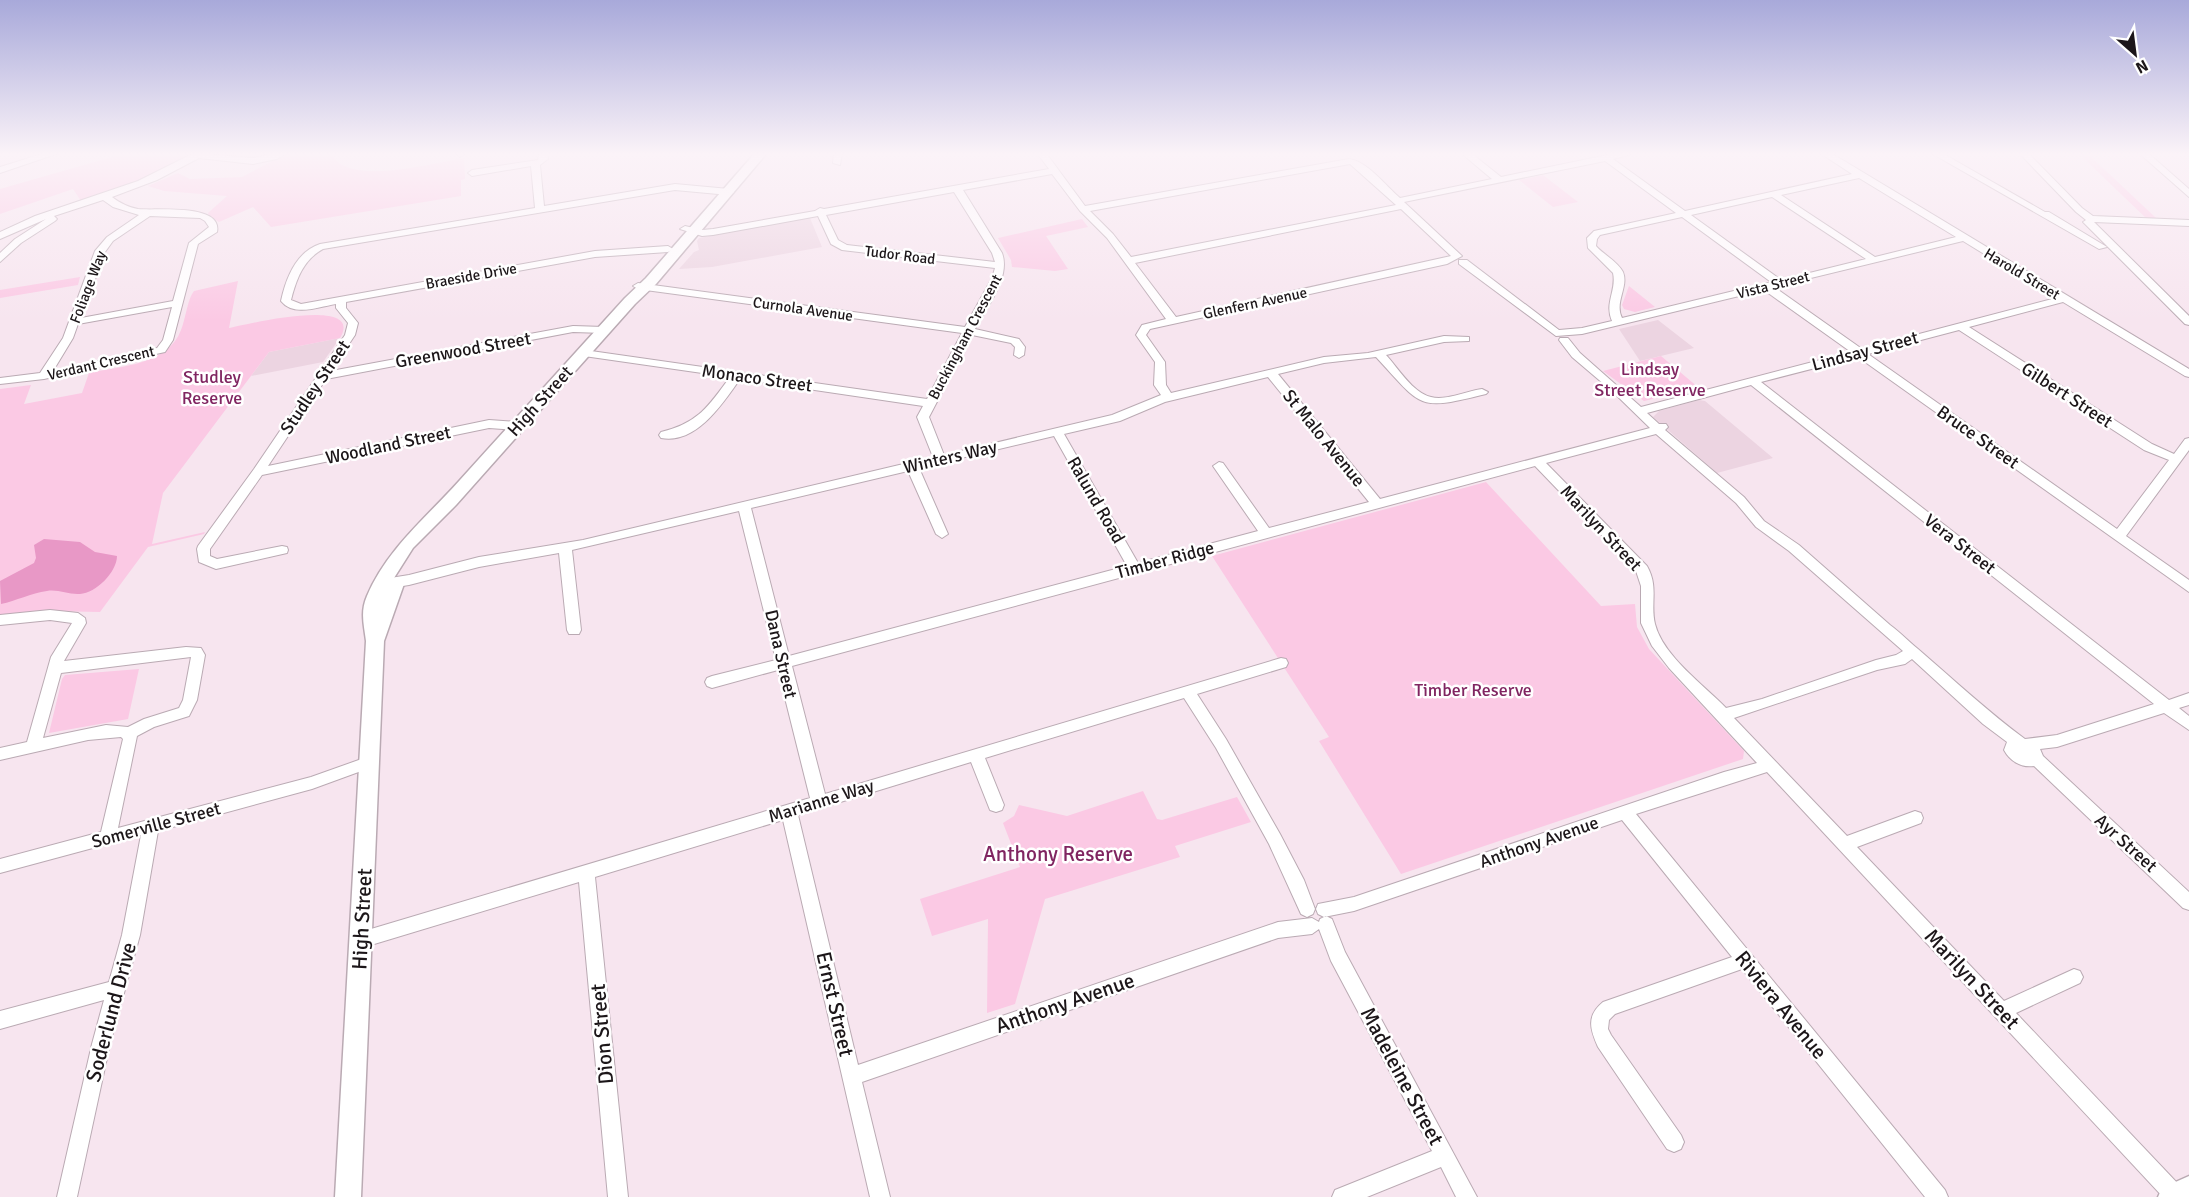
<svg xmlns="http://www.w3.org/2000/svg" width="2189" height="1197" font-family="Signika,sans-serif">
<rect width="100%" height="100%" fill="#f7e5ef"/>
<path fill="#ecd4e1" d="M807,218H810L822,247L712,267L679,269L694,252L699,250L697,241L699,238Z
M1658,320L1694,348L1640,361L1619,329Z
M340,338L323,362L251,376L269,352Z
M1699,400L1705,401L1773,458L1717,473L1653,417L1659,411Z"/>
<path fill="#fbc9e4" d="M126,153H194L140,181L81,201L73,189L0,214V189Z
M288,153H334V158C354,185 434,163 464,158L465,179L461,180V196L271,227L253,207L219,222L209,216L208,213L227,196L164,191L148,186L178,173L190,179L242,177Z
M2078,153H2087L2156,218H2146Z
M1543,175L1578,202L1553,207L1519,180Z
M1082,219L1088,227L1046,236L1068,269L1055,271L1012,267L1011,260L998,238Z
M80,277L78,285L0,298V290Z
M238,281L229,328C243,325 366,295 340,338L269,352L163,493L152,544L205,532L204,534L148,547L100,612L49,611L0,616V389L31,385L24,404L82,393L89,373C121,366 168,365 181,330C186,318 187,300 194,291Z
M1629,286L1655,307L1635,312L1624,309L1622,305Z
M1661,356L1699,388L1644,401L1603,371Z
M1486,482L1601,606L1635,604L1637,627L1649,649L1744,751L1743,759L1401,874L1319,741L1329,737L1212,556Z
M139,669L128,719L49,733L62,679L65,675Z
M1143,791L1157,819L1162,820L1237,797L1251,822L1175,846L1180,857L1045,899L1015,1004L987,1013L988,919L932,936L920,899L1020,867L1003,823L1014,816L1019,805L1067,816Z"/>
<path fill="#e898c6" d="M44,539L80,542L95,552L117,556C117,572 96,593 80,594C69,595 58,589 47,591C31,593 16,601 1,604L0,581L34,563L36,558L34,545Z"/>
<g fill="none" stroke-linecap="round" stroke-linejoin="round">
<defs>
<path id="minor" d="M45,153H59L0,173V167Z
M194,153L253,158L276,153H287L277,159L253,164L199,158L157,180L112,197C120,203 128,207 138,209C155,211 223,203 217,232L198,244L173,340L165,352L44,379L0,384V378L40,373L63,338L95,251L107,237L139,215L113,207L103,200L54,216L57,219L55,221L21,243L0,262V253L15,239L46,219L0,239V232L35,216L138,181ZM150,216L200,218L205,221L209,227L189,243L173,301L81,318L105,252L113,241ZM172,307L163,340L157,348L53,371L73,338L78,324Z
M456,153H464V154L460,157Z
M539,153H547L548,159L540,165L544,206L675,184L729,189L734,192L729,195L675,190L323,249C303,260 296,280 291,300L301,304L595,251L668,246L673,249L668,252L595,257L346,302V308L358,323L355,335L331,371L573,326L604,327L609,330L604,333L573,332L326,379L268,466L489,420L518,422L524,426L518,430L489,428L262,475L210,549V556L217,559L282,546L287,547L288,550L287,553L216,569L199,562L197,549L198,546L254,469L345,335L348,323L336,308V304C318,307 294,317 281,301C286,278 296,252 320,244L535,208L531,166L472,176L468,173L472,170L538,160Z
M834,153H842L840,165L833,163Z
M1037,153H1046L1085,206L1349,159C1367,161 1386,186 1400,198L1492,179L1461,153H1471L1501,177L1617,153H1635L1613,159L1685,211L1852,174L1820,153H1831L2189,369V377L2185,376L2063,302L1969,327L2152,444L2174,454L2185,439L2189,438V450L2126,536L2189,580V592L1858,357L1761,382L2169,700L2189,693V705L2179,708L2189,716V730L2164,713L2057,747L2040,749L2043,756L2189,892V910L2183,908L2034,766C2021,768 2010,761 2004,750L2007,742L1983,724L1912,659L1905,664L1877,670L1734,718L1847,836L1915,811L1921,813L1923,818L1921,823L1857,847L2004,1001L2074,969L2080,971L2083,977L2080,983L2016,1013L2182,1188L2184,1197H2163L1767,772L1636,814L1945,1190L1948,1197H1925L1742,969L1615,1014L1609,1020L1608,1029L1611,1035L1681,1135L1684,1142L1681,1149L1674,1152L1667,1149L1598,1047C1590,1029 1586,1016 1603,1002L1732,957L1622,820L1354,911L1324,917L1318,914L1316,909L1318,904L1354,897L1724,772L1757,763L1669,668L1652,646L1641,623V586L1636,571L1535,466L792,666L825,794L1281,658L1286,659L1288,663L1286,667L1197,694L1226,739L1280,834L1304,880L1315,909L1313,914L1307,917L1301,914L1269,844L1216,748L1184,698L985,758L1004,805L1002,810L996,812L990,810L971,762L798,815L858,1065L1278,922L1312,918L1319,922L1320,919L1326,916L1332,919L1345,952L1477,1197H1456L1441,1167L1367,1197H1332L1335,1190L1432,1151L1331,961L1319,929L1312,934L1278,938L862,1082L890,1197H870L783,820L595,877L628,1197H608L579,882L361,948L355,946L352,940L355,934L361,932L810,798L778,670L712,688L707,686L705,682L707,678L712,676L776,660L739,511L572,550L581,630L579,634H569L567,630L559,553L479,567L409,585L384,589L377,584L384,579L409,575L479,557L583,540L933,457L917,417L923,406L740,379C723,403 696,445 661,438L659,435L661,432C698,423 708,407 730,377L584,356L579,353L584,350L927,399L962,333L638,289L633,286L638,283L965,327L992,278L995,268L842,250L831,244L818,216L713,235L702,236L680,229L685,226L702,230L713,229L815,211L820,208L824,209L1049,169ZM1605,161L1676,213L1594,231L1587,238L1588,248L1613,273C1617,290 1604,303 1612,321L1582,328L1559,330L1467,260H1459V264L1556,336L1582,334L1764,290L1851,352L1641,407L1580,353L1568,338H1560L1559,340L1572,357L1612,391L1650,428L1380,499L1278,374L1324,363L1376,357C1423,408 1417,411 1486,394L1488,392L1482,389C1467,391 1446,401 1431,397C1413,393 1398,368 1386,355L1444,342L1469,341V337L1444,336L1368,353L1324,357L1171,393L1166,385L1165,362L1146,335L1150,329L1447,264L1462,256L1404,202ZM1350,164L1396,205L1131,257L1113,234L1090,211ZM1052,174L1080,211L1107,238L1166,319L1142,325L1136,335L1155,362L1154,385L1161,395L1112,415L944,455L929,417L972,335L1011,343L1015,347L1014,355L1019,358L1024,355L1025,347L1019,339L975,329C987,307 1011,277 1002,253L963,190ZM1859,178L1956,237L1875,257L1781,195ZM954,192L992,253L995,262L847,245L838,240L826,215ZM1772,197L1866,259L1781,280L1691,215ZM1401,209L1451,256L1176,317L1135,263ZM1682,217L1771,282L1622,318C1614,302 1629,287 1623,272C1617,261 1604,255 1596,246L1597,239L1600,235ZM1963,241L2056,298L1862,349L1774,287ZM1959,330L2144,450L2169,460L2117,529L1868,354ZM1268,377L1369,502L1269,528L1223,463L1219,462L1213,466L1258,531L1138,563L1064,434L1120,421L1165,402ZM1751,385L2154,704L2057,735L2025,739C1988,712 1954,680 1918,649C1908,641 1901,633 1890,625L1799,545L1764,521L1744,497L1665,430L1668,427L1666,424H1659L1647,413ZM1656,434L1736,503L1756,527L1789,551L1903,651L1896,655L1876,660L1762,699L1726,708C1704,685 1663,656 1655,624C1650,603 1659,587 1647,566L1546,463ZM1054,436L1127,566L789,656L751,508L908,471L936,534L942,538L948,534L919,468Z
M1931,153H1942L2045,212H2049L2107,247L2099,249Z
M2019,153H2028L2082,208L2093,216L2189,220V226L2094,222L2189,316V325L2185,324L2083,222L2086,220L2076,212Z
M2139,153H2148L2189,189V197Z
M50,610L78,613L85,618L86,623L64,661L186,647L201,648L205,655L197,700L189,716L154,727L137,736L118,828L311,777L370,756L375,758L378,762L375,766L312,789L158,831L140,935L110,1044L77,1197H57L92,1044L104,1000L0,1029V1011L109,982L122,935L141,835L0,873V859L101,832L123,739L121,737L88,740L0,760V748L27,742L51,657L72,623L50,620L0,625V615ZM191,657L183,700L179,708L144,719L128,727L106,725L43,738L61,673Z"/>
<path id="major" d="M755,153H767L656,284L635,304L456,505L413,548L394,578L401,580L404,584L384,641L361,1197H335L366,641C364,625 360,612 367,596C387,549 426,518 460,480C515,419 570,359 625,298L646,278Z
M2189,1176V1197H2158L2162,1188Z"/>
</defs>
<use href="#minor" stroke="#baaab3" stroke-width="2"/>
<use href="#major" stroke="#baaab3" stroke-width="3"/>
<use href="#minor" fill="#fff" fill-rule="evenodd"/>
<use href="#major" fill="#fff" fill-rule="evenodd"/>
</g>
<linearGradient id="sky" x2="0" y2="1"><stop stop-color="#a8a9da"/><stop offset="0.48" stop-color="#fbf3f8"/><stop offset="1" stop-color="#fbf3f8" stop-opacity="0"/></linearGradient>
<rect width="2189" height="321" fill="url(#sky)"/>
<g text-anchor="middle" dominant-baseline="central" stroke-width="5" stroke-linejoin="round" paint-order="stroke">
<g font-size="15" fill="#1c1619" stroke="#fff">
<text transform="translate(900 255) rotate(7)">Tudor Road</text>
<text transform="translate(2022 274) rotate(31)">Harold Street</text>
<text transform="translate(471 276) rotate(-10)">Braeside Drive</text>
<text transform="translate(1773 285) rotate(-14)">Vista Street</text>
<text transform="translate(88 287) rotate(-69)">Foliage Way</text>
<text transform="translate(1255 303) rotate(-12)">Glenfern Avenue</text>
<text transform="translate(803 309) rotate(8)">Curnola Avenue</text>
<text transform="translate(965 337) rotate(-62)">Buckingham Crescent</text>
<text transform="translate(101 363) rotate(-13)">Verdant Crescent</text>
</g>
<g font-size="18" fill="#1c1619" stroke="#fff">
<text transform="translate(463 350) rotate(-10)">Greenwood Street</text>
<text transform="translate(1865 351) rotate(-15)">Lindsay Street</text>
<text transform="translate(757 378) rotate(8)">Monaco Street</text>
<text transform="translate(315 387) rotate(-56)">Studley Street</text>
<text transform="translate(2067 395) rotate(33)">Gilbert Street</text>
<text transform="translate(540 401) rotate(-48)">High Street</text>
<text transform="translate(1978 437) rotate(35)">Bruce Street</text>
<text transform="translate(1324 438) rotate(51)">St Malo Avenue</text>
<text transform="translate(388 445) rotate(-12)">Woodland Street</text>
<text transform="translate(950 457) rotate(-13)">Winters Way</text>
<text transform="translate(1096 500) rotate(60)">Ralund Road</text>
<text transform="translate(1601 528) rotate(47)">Marilyn Street</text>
<text transform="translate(1960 544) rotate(38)">Vera Street</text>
<text transform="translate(1165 560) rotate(-15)">Timber Ridge</text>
<text transform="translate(781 654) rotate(77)">Dana Street</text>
<text transform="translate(821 801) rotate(-17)">Marianne Way</text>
<text transform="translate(156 825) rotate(-15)">Somerville Street</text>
<text transform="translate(1539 842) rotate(-19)">Anthony Avenue</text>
<text transform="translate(2126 843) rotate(42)">Ayr Street</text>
</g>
<g font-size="18" fill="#802561" stroke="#fff">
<text x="1650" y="369">Lindsay<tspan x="1650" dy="21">Street Reserve</tspan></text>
<text x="212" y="377">Studley<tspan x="212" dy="21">Reserve</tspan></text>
<text x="1473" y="690">Timber Reserve</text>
</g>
<g font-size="21" fill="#802561" stroke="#fff">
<text x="1058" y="854">Anthony Reserve</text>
</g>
<g font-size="21" fill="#1c1619" stroke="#fff">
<text transform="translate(362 919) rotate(-87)">High Street</text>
<text transform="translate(1972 979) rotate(47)">Marilyn Street</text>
<text transform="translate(1065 1003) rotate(-19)">Anthony Avenue</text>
<text transform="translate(835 1004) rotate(77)">Ernst Street</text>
<text transform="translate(1781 1005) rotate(51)">Riviera Avenue</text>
<text transform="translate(111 1012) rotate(-75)">Soderlund Drive</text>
<text transform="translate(602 1034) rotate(-95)">Dion Street</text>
<text transform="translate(1402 1076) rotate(62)">Madeleine Street</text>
</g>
</g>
<g transform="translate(2135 54) rotate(152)" stroke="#ffffff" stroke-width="4.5" paint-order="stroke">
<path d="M0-4.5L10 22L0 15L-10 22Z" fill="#1c1619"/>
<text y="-9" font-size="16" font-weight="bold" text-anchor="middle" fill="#1c1619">N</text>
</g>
</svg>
